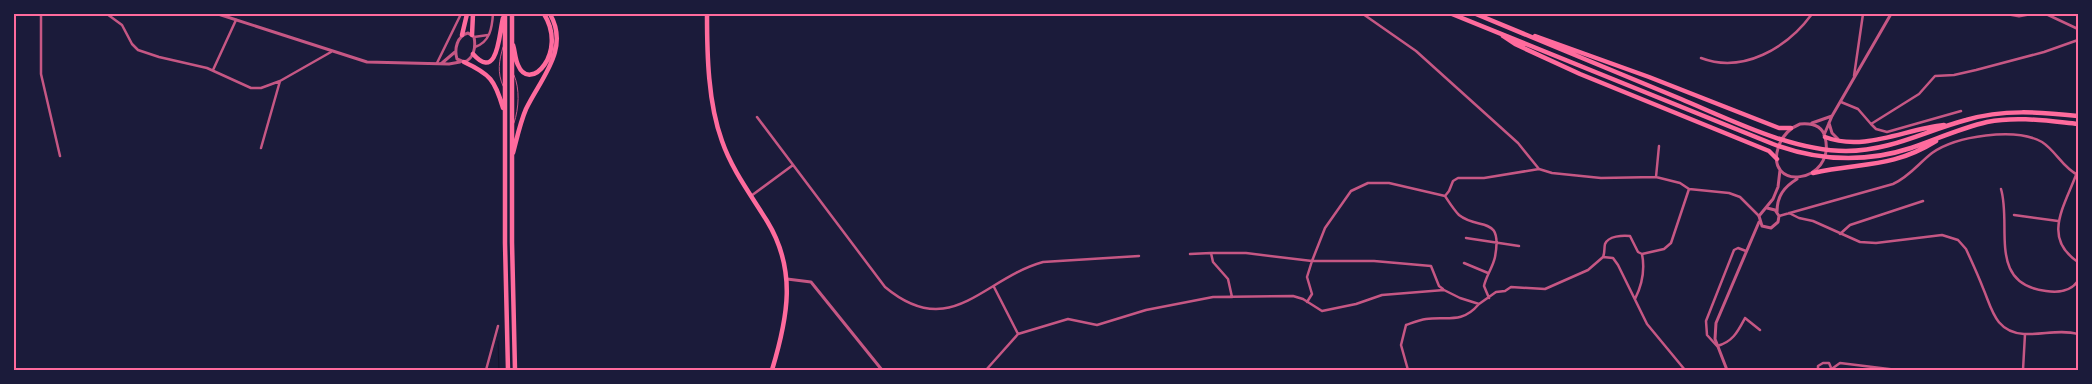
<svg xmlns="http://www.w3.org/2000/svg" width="2092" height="384" font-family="'Playfair Display',serif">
<rect width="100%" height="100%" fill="#1b1b3a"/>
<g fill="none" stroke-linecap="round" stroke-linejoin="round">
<path stroke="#12122b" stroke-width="1" d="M498,341L499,370"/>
<path stroke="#c65784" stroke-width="1" d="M503,47C499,61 497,72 503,86
M514,123C519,108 520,89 514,75"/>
<path stroke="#c65784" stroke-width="2.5" d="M41,14V74L60,156
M107,14L122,25L132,44L138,50L159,57L207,68L251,88H261L280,81L331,52
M1363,14L1416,51L1518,143L1539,169L1552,173L1601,178L1656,177L1680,183L1689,189L1729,193L1740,197L1759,216
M2046,14L2078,29
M474,37L488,35
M475,47C490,42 492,28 493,14
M1701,58C1743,74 1787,48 1812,14
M437,63L461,14
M213,70L236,20
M1854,76L1863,14
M1841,102L1858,109L1871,124L1919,94L1935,76L1954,75L1976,70L2044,52L2078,40
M757,117L885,287C951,342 982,279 1043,262L1139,256
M1871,124L1876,129L1887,132L1961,111
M261,148L280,81
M2076,175C2064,207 2042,238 2078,262
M1656,177L1659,146
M2001,189C2012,226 1987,284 2046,291C2058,293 2071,291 2078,281
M751,196L793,165
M1789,213L1799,218L1813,221L1860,242L1876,243L1942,235L1958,240L1966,249C1972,262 1978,275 1983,288C1992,309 1995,332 2024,334C2043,335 2060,329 2078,334
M2014,215L2058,221
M1779,216L1893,184C1909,177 1919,163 1932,153C1956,136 2015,127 2042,142C2056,151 2063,168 2078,175
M1840,234L1850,225L1923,201
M1466,238L1519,246
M1211,253H1246L1312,261H1374L1431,266L1439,286L1443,289
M1190,254L1211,253L1213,262L1228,279L1232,297
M1642,254L1664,249L1671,243L1689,189
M1603,257C1605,253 1604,248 1605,244C1608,236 1623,235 1630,236L1638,252L1642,254C1645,269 1642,285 1635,299
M1464,263L1488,273
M994,287L1018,334
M1489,298L1484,286C1486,276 1493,267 1495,257C1503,214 1479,231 1459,215C1454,210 1449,202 1445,196L1449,191L1453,181L1458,178H1484L1539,169
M1307,302L1312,294L1307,277L1312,261L1325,228L1351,191L1368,183H1389L1445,196
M1745,318C1738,331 1733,342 1717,346L1707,335L1706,321L1734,250L1738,248L1746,251
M1745,318L1760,330
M1833,368L1840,363L1897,370
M486,370L498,326
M986,370L1018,334L1068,319L1097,325L1146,310L1213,297L1293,296L1303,299L1322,311L1356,304L1382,295L1444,290L1460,298L1479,304L1496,292L1505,291L1511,287L1545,289L1588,270L1603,257L1613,258L1618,265L1647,324L1685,370
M1408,370L1401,345L1406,325C1412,323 1419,320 1426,319C1446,316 1462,324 1478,305
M1818,370V366L1823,363H1829L1832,370
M2023,370L2025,334"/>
<path stroke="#c65784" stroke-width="3" d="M218,14L367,62L449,64L460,62
M2008,14L2019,16L2030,14
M468,33L474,37C476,47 474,59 464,62L457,59C454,49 457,36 468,33Z
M442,63L455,52
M1812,123L1832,116
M1829,123L1832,133L1838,139
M1800,124C1811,123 1822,125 1825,137C1837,184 1762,193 1779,145C1783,135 1790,128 1800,124Z
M1824,135L1832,116L1891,14
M1767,208L1775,210L1779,216L1778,222L1771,228L1762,226L1759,216L1773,199L1778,187L1780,170
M1777,212C1777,196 1784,187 1797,179
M787,279L811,282L882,370
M1727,370L1715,339L1716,323L1759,222"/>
<path stroke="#ff6b9d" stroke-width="4.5" d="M707,14C707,54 708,103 722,141C732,170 751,195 767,221C797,270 788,317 772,370"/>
<path stroke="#ff6b9d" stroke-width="4.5" d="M505,14V243L508,370
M512,14V242L515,370
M1452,14L1773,144C1819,161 1865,163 1911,148C1937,139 1961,128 1987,122C2017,116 2048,121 2078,124
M1476,14C1544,42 1613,71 1681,99C1731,120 1792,151 1846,151C1890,151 1925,131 1966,120C2003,109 2040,112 2078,116
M462,35L467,14
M472,35L473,14
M1503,36L1515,44L1580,74L1769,151L1777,159
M1535,36L1649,77L1779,128H1791
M513,45C515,51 515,59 518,65C530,94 568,52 544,14
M473,54C498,82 499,34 503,18
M464,62C490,74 495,80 503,108
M1825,137C1864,152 1905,129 1944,125
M513,153C517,138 520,123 526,109C541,78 570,49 550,14
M1813,173C1860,162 1891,169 1936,141"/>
</g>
<rect width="2092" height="384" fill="none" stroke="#1b1b3a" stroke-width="30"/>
<rect x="15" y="15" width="2062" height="354" fill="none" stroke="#ff6b9d" stroke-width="2"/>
</svg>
